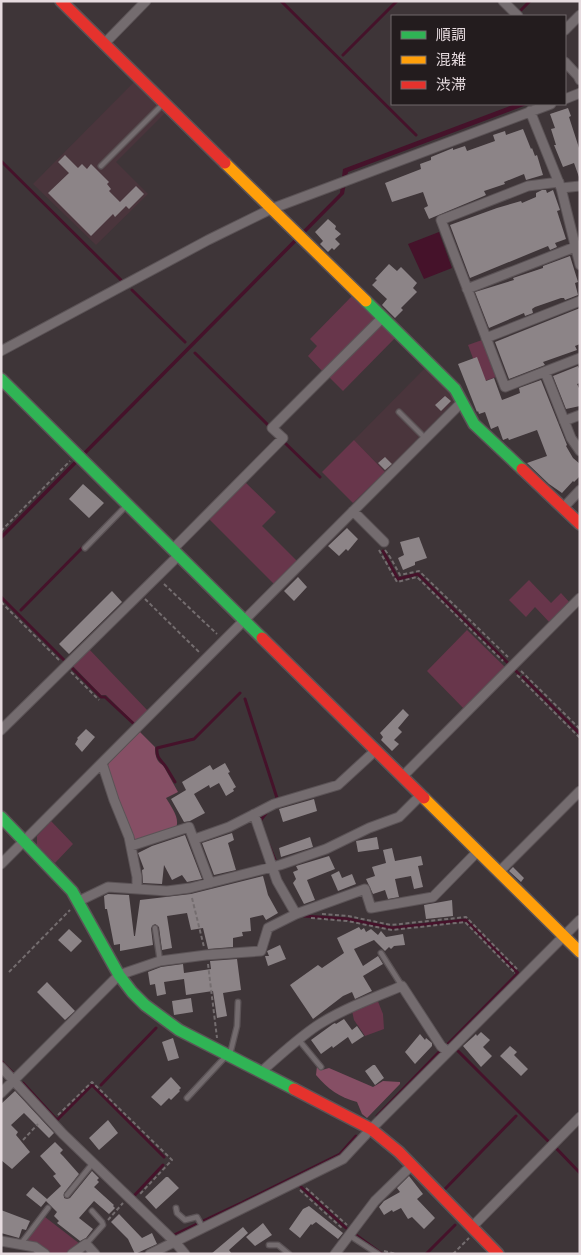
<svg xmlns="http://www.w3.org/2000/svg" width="581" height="1255" font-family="'Public Sans','Noto Sans JP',sans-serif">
<rect width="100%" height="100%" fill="#3e3538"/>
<path fill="#4a353c" d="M135,81L166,112L116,162L148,194L96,245L33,184Z
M426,367L453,393L454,402L385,472L354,440Z"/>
<path fill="#68364b" d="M353,295L376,318V321L324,373L308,356L317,346L310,339Z
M382,324L396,337L343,391L327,375Z
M482,340L496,377L482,382L468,345Z
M354,440L385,472L353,503L322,472Z
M244,481L276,512L262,526L297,561L274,584L208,518Z
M529,580L551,603L561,593L571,604L551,624L535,607L526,617L509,600Z
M467,630L507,669L465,710L427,671Z
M88,648L148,711L135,724L106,695H101L72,665Z
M51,821L73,844L55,863L37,845V836Z
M377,999L383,1014L384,1029L365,1036L354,1020L352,1011Z
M45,1217L80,1244L68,1254H51L44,1247L29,1241L27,1239Z"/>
<path fill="#864f65" d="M140,732L155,747C155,754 156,762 163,765L178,792L166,798C172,808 180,818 176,828L135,842L133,840L117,798L107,767L109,763Z
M317,1066L322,1070L329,1068L373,1087L383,1081L400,1082V1084L367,1118L362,1114L357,1102C339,1097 328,1089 316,1075Z"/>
<path fill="#45122a" d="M515,104H529L348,172L344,194L1,540V535L340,193L343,169Z
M439,232L452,268L424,279L408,244Z"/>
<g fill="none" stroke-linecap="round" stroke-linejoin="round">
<path stroke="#45122a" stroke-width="3" d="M281,1L416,135
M519,12L530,1
M343,55L397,1
M1,161L121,280
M132,290L185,342
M195,353L270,427
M284,442L320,477
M383,551L398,579L418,574L510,665
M1,597L66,662
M21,610L82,548
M70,666L101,697H105L134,724
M514,669L519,674
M523,677L580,734
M245,699L277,798L275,800
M175,782C172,777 169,772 166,767C161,760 156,758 157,748L194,739L240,693
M260,823V821L267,812
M269,845L275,860
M304,916L348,919L392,928L466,920L518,973L448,1044
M458,1051L548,1141
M1,1061L15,1075
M23,1083L57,1120L92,1085L164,1157
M101,1085L156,1028
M377,1116L440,1051
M555,1147L580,1173
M300,1186L346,1228
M445,1189L516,1116
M136,1199L133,1197L163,1165
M243,1202L340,1154L356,1136
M203,1221L241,1203
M173,1234L174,1235L199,1223
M356,1235L382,1254
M426,1254L455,1225"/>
</g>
<path fill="#8c8487" d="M568,108L571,116L569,117L580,151L579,177L574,163L563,167L554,145H556L551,129L555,128L550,114Z
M523,129L531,149L532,148L535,156L537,155L543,175L526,180L524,174L504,182L505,184L484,191L486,195L484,196L429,219L424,208L428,206L423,192L392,202L385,183L421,169L420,164L431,160V157L453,148V150L465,146L467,151L495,141L493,135L505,131L506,135Z
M65,155L78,168L82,164L87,169L91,164L109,182L107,184L111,189L109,191L120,202L136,186L144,194L129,209L126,206L115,217L113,214L91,236L48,193L69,173L58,162Z
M542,190H546L547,193L553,190L560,210L557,211L566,239L555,243L557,247L550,250L548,246L470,278L450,225L497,208L521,201L522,203L536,197V193Z
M328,219L336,226L335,229L341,234L335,239L340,244L334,250L332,248L328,252L320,244L323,241L315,232Z
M570,256L578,282L575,283L578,295L565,300L564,298H561L535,307L532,309L533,313L525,316L524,313L489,328L475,292L514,280L513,278L543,268V266Z
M389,264L397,271L401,267L417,283L413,288L417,292L401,308L403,310L395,318L382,305L387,299L372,285L377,280L375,279Z
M580,308V344L575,346L577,350L543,362L545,365L509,379L495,342Z
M477,357L486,381L494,378L502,400L520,393L519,388L541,380L567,445L566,446L573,458L580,464V476L574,482L573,481L562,493L549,484L527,463L547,456L537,430L509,440L508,438L503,440L498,426L491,429L485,412L479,414L478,411L477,412L458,364Z
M578,366L580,371V383L577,384L580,390V406L566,409L553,376Z
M445,396L451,401L441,411L435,405Z
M385,457L392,464L385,470L378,463Z
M83,484L104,503L89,518L69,499Z
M347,528L358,539L348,551L346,549L339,556L328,546Z
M419,537L427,558L415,562V565L403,570L398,558L404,555L400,542Z
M298,577L307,587L294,601L284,591Z
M112,591L122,602L69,654L59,644Z
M403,709L409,715L398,728L402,732L394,740L399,744L392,751L381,740L383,737L380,733Z
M86,729L95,737L82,752L75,744L78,739L77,738Z
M225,763L230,772L228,773L236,787L233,789L234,791L226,796L219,783L210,788L209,785L194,794L205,813L190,821L184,822L171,799L186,790L182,782L210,765L213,770Z
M314,799L317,811L283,822L279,809Z
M232,833L234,840L228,843L236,870L214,875L202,843Z
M185,835L202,879L187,882L182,875L172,880L164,865L162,884L143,883L142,870L144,869L138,853L152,846Z
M310,837L313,847L281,857L279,848Z
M377,837L379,849L358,852L356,841Z
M392,848L395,861L421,856L423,865L418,866L423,887L414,889L411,876L395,879L399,897L388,899L385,890L373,894L366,879L375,876L372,867L386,863L383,850Z
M329,856L335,869L307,880L315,900L304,904L293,883L296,879L293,872L298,870L296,866Z
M513,867L524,878L521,882L509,871Z
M339,871L342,878L352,874L356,884L338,891L331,875Z
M263,876L268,895L278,913L266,920L263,915L250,918L251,931L242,932L243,936L233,938V947L208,949L203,928L191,930L187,913L167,916L172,948L162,950L159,927L155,924L151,928L153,945L120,951V944L114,945L107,909H105L104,896L108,894L129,895L134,936H135L140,900L191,894Z
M452,900L453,916L426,919L424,905Z
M359,927L361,930L364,928L366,932L371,929L378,935L381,931L386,937L403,934L405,945L394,946L391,949L389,947L385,951L374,940L354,949L363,966L378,956L383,964L363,976L372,991L355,999L352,992L343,996L313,1019L290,985L318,965L322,968L344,953L337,938Z
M69,929L82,941L71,952L58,940Z
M280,945L286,959L268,966L265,956H269L267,951Z
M237,959L241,990L223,993L227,1016L217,1018L213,991L186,995L184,979L164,982L166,994L157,996L155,984L150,985L148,972L161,967L183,964L184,973L211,969L210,961Z
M47,982L75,1011L65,1020L37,992Z
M191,998L193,1012L174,1015L172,1001Z
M344,1019L352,1030L357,1026L364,1036L352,1044L348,1037L333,1048L332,1046L321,1054L311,1040L333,1024L335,1023L336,1024Z
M481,1032L490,1040L483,1047L492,1056L481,1067L463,1046L473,1037L476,1034L477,1036Z
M420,1034L425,1040L426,1038L432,1043V1046L415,1064L405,1052Z
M173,1038L179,1058L168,1061L162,1042Z
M510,1046L517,1052L514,1055L528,1069L521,1076L500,1056Z
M373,1065H375L384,1078L375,1085L365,1071Z
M171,1077L181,1088L179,1090L180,1091L171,1100L169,1098L161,1106L151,1097Z
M15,1091L54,1133L49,1138L24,1113L11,1125L18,1132L16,1135L30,1152L12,1169L1,1160V1104Z
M108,1120L118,1133L99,1150L89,1138Z
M55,1142L63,1150L60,1153L63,1156L79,1174L64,1193V1198L67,1199L70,1198L92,1171L99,1178L97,1180L99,1182L94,1187L114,1205L113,1206L115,1208L109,1214L94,1201L79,1218L93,1229L86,1238L80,1241L57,1223L59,1221L54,1216L57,1212L46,1201L41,1207L26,1195L33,1187L47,1199L61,1186L53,1176L56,1174L40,1156Z
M409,1176L423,1194L417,1199L435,1218L424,1229L412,1217L408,1219L401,1208L393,1212L392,1210L384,1215L379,1207L384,1201L400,1192L397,1188Z
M166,1177H168L179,1188L156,1209L145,1197Z
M309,1206L343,1233L338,1239L316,1222L312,1225L311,1224L300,1238L289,1229L303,1209Z
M1,1210L30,1221L26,1230L22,1229L19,1238L1,1233Z
M119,1214L142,1238L152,1233L157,1244L135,1254L128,1239L111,1222Z
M263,1223L272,1235L255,1246L246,1237Z
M243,1227L248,1233L229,1250L232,1254H211Z"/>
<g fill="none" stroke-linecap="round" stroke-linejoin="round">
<defs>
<path id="lane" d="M101,166L164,103
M399,412L425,438
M85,548L126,506
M155,928L160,961
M381,953L402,986
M298,1039L321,1067
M230,1054L237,1026L238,1002
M187,1098L227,1055
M67,1195L93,1163
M176,1208L177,1213L185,1220L197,1217L203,1228
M349,1235L378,1254
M86,1244L103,1225L102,1222L92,1211
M20,1245L48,1208
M269,1245H278L289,1254"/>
<path id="street" d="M503,1L518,16
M565,30L580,15
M104,44L146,1
M565,62L578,76L580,80
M565,99L580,93
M530,111L561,188L580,265
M559,182L528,186L441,220L505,387L580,358
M561,188L580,186
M467,289L580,245
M486,338L580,301
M1,351L208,240L271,209L551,104
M545,372L571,438L580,451
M564,421L580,415
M563,508L580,490
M353,511L384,542
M173,549L283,438L272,428L382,318
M1,730L179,555
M102,763L114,800L129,837L137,877V888
M403,776L580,598
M254,814L277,881L296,914
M195,839L229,827L274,804L338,785L376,750
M131,846L189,827L210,883
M1,864L462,402
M499,872L580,791
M79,901L108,887L167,891L190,888L280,865L326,849L369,828L399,817L421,795
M1,1067L63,1134L175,1242L185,1254
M261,1072C279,1056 297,1039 318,1025C343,1009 375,997 402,986L441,1046L448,1052
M1,1093L119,975L160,961L206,955L261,951L268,928L296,914L365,889L371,908L433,897L478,851
M472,1227L580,1117
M1,1241L35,1247L45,1254
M72,1254L86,1244L95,1254
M150,1254L343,1159L371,1129L580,920
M335,1254L375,1201L412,1165"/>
<path id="fast" d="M366,301L455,389L474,424L522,469
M1,379L262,638
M1,817L72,891L119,975L132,992L145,1005L179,1030L294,1089"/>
<path id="slow" d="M225,163L366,301
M424,798L580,952"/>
<path id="jam" d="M61,1L225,163
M522,469L580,524
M262,638L424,798
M294,1089L371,1129L399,1152L498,1254"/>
</defs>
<use href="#lane" stroke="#5b5356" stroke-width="7"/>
<use href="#street" stroke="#5b5356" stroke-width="11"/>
<use href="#fast" stroke="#5b5356" stroke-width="14"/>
<use href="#slow" stroke="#5b5356" stroke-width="14"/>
<use href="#jam" stroke="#5b5356" stroke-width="14"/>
<path stroke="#746d6f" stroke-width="2" stroke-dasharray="4 2.5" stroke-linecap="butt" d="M1,531L70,461
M379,550L397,582L417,577L503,661
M385,550L390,557L400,575L419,571L508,657
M164,584L217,634
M145,599L199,652
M1,602L59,660
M521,671L580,729
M71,672L99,700
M517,675L580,738
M192,898L204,947
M322,914L348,916L391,925L466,917L517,969
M311,918L347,921L392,930L465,922L515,973H514
M208,964L217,1038
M9,972L70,910
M58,1115L92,1082L172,1160L139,1195
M23,1140L38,1124
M306,1188L347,1225
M300,1190L343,1229
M108,1220L123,1203
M384,1251L396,1254
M453,1254L469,1238"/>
<use href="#lane" stroke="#746c6f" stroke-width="4.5"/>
<use href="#street" stroke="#746c6f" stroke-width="9"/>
<use href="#fast" stroke="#30b455" stroke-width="11"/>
<use href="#slow" stroke="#ff9f0a" stroke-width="11"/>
<use href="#jam" stroke="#e5322d" stroke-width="11"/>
</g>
<rect width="581" height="1255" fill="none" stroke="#e6dbdf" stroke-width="5"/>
<rect x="391" y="15" width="175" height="90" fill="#231c1e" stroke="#71686b"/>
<rect x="401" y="31" width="25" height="8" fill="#30b455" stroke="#71686b"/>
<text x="436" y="40" font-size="15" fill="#e6dbdf">順調</text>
<rect x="401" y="56" width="25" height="8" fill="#ff9f0a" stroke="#71686b"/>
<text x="436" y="65" font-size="15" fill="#e6dbdf">混雑</text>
<rect x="401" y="81" width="25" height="8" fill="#e5322d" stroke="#71686b"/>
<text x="436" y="90" font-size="15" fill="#e6dbdf">渋滞</text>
</svg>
